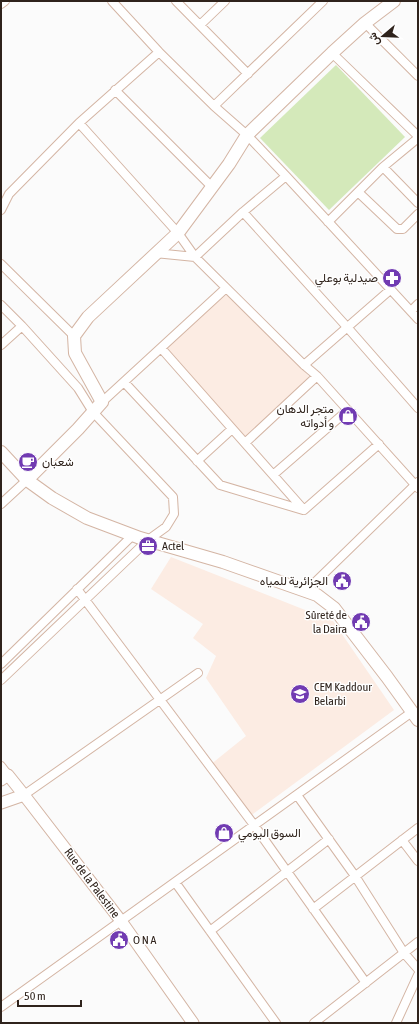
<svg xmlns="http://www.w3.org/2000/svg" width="419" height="1024" font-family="'Asap Condensed',Vazirmatn,sans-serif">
<rect width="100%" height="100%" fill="#fbfbfb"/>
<path fill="#fcece3" d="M230,292L312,380L245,443L161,348Z
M171,557L333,621L394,710L249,817L210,765L246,736L206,678L216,656L193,638L203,624L151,589Z"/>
<path fill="#d4e9ba" d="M336,65L405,137L329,210L260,138Z"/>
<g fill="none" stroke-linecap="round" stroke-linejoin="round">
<defs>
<path id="street" d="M112,1L159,52L214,106L247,135L286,176L418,319
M176,1L248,74
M1,4L5,1
M365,23L418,76
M200,25L225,1
M332,53L418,136
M115,90L212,187
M214,106L323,1
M79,123L178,233L195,257L304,365L317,376L418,488
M383,167L418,203
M358,192L397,229H403L418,214
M1,210L9,194L79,123L159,52
M243,212L347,327L418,408
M328,222L383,167L418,138
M155,253L195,257L243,212L286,176
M1,264L74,336
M1,305L22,326L78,388L93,412L173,497L174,514L166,527L148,540L1,680
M411,311L418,304
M1,345L22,326
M161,348L304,510L379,444
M304,365L390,290
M124,382L220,485L303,510
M102,402L226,288
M245,443L317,376
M197,461L232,429
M273,475L348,410
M1,504L27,480
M77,589L254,825L366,983
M306,591L418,482
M1,664L133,535
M1,766L8,775
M24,795L198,673
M297,795L355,876L404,953L418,969
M402,840L418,861
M175,882L276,1023
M313,909L418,828
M210,931L329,839
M1,1007L412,712
M314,1023L418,942
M396,1023L418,975"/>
<path id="secondary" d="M1,780L8,775L24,795L121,921L193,1023
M1,803L24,795"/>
<path id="primary" d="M1,452L27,480L52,498L87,518L140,538L223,562L317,595L334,608L387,677L418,720
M27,480L78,429L102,402L75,353L74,336L88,317L178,233L229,164L247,135L332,53L365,23L394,1"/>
</defs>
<use href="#street" stroke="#d4b5a4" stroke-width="10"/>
<use href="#secondary" stroke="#d4b5a4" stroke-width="13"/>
<use href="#primary" stroke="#d4b5a4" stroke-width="14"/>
<use href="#street" stroke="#fff" stroke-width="8"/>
<use href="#secondary" stroke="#fff" stroke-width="11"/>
<use href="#primary" stroke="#fff" stroke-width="12"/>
</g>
<defs>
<symbol id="pharmacy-disc" viewBox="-11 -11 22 22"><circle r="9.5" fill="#713bb2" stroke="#fff"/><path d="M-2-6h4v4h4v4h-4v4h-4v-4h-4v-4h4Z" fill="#fff"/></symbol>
<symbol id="shop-disc" viewBox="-11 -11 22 22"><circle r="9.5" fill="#713bb2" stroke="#fff"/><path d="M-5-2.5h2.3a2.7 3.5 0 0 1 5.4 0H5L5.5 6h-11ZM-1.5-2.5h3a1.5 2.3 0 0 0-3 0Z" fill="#fff"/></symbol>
<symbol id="cafe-disc" viewBox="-11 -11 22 22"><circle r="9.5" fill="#713bb2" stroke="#fff"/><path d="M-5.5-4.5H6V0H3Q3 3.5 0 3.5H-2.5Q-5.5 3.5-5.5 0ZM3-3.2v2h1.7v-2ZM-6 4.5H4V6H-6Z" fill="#fff"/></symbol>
<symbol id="office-disc" viewBox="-11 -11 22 22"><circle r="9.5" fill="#713bb2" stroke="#fff"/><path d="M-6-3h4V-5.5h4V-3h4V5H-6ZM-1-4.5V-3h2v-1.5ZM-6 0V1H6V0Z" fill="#fff"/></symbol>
<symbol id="civic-disc" viewBox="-11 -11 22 22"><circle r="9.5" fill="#713bb2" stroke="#fff"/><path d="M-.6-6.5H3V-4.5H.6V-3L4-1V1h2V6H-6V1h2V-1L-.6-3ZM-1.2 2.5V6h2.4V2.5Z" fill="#fff"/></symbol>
<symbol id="school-disc" viewBox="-11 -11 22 22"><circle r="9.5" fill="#713bb2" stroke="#fff"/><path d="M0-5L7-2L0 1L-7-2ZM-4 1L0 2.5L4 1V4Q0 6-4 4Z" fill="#fff"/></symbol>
</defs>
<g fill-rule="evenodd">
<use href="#pharmacy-disc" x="381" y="267" width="22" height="22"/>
<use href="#shop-disc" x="337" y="405" width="22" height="22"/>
<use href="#cafe-disc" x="17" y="451" width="22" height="22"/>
<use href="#office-disc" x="137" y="535" width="22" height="22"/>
<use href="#civic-disc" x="331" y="570" width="22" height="22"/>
<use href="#civic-disc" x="350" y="611" width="22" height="22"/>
<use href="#school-disc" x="289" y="683" width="22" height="22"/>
<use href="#shop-disc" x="213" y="822" width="22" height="22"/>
<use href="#civic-disc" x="108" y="929" width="22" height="22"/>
</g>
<g text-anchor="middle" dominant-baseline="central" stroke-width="3" stroke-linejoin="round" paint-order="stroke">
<g font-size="12" fill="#2f231c" stroke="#fff" text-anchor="start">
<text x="378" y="278" text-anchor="end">صيدلية بوعلي</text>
<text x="334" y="409" text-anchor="end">متجر الدهان<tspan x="334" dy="14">و أدواته</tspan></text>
<text x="42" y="462">شعبان</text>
<text x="162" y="546">Actel</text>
<text x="328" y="581" text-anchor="end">الجزائرية للمياه</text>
<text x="347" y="615" text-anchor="end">Sûreté de<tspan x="347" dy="14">la Daira</tspan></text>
<text x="314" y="687">CEM Kaddour<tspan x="314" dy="14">Belarbi</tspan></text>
<text x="238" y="833">السوق اليومي</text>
<text x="133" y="940">O N A</text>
</g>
<g font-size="12" fill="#2f231c" stroke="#fff">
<text transform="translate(92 883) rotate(53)">Rue de la Palestine</text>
</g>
</g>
<rect width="419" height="1024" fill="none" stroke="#2f231c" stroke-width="4"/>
<g transform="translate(383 36) rotate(251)" stroke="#ffffff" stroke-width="3" paint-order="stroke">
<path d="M0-3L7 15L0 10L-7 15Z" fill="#2f231c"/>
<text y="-6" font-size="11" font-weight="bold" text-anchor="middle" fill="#2f231c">ش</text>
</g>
<path d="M18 1000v6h63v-6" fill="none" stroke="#2f231c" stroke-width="2"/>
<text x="24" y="1000" font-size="12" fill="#2f231c" stroke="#ffffff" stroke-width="3" paint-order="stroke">50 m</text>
</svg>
